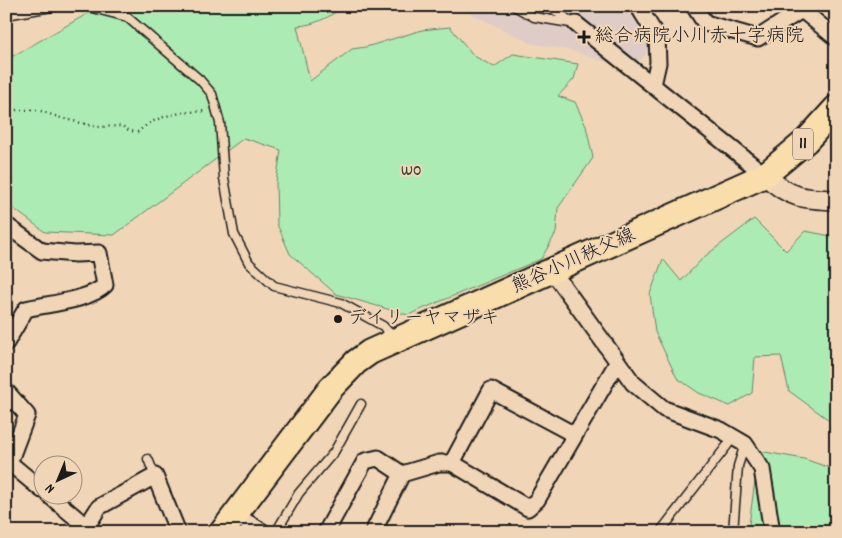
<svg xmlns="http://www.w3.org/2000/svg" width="842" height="538" font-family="Dekko,'Klee One',sans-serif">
<rect width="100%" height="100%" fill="#f0d6b7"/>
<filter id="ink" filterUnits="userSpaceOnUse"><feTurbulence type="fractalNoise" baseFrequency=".02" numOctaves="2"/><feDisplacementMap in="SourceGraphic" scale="10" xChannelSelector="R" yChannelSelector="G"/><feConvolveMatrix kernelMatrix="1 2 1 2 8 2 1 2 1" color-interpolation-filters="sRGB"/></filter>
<g filter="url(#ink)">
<path fill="#e0ccc6" d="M455,6H629L648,31L649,49L642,59L619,66L569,50L533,44Z"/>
<path fill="#acecb4" stroke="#648468" d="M101,6H344C330,17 315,25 297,26L310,81L352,49L366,47L422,30L450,27L474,56L494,67L513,54L578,64L574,79L558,96L575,102L586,126L593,158L558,208L556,233L541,259L408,315L336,294L290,254L277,224L276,182L281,150L244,138L114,235L45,232L6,203V60Z
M754,219L786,251L805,231L836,237V425L789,391L781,356L755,357L752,393L730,406L699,393L677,378L655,332L650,294L663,259L681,281L704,257Z
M759,451L804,459L836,470V532H748Z"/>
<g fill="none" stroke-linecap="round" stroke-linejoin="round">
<defs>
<path id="service" d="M85,6L127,17L200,80L212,94L220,123L224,178L234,234L249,263L274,286L341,303L383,326L394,338
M514,6L534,17L576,24
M549,6L570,21
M6,15L57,6
M148,459L155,476
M276,532L299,493L334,452L361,404
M660,532L733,438
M733,532L738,466L745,444"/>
<path id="minor" d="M638,6L657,37L658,63L653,85
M694,6L705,23L758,38L800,11L804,6
M797,6L836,38
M576,24L765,175
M6,225L42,251L75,254L99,253L105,285C91,300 47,304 26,309L6,343
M553,272L633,383L664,409L721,430L745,444L762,469L772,532
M6,391L27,415L9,463
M6,460L42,490
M452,463L491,390L575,435
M50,496L93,532
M235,515L263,532
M87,526L99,507L155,476L178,532
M326,532L365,461L378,458L402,474
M373,532L402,474L439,463H452L528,508L537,500L617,363"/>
<path id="tertiary" d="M765,175C789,198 803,199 836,200"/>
<path id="primary" d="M222,532L331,388L356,362L370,352L765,175L806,141L836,108"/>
</defs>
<use href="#service" stroke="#1c1c1c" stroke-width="11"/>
<use href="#minor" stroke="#1c1c1c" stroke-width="19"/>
<use href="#tertiary" stroke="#1c1c1c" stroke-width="22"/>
<use href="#primary" stroke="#1c1c1c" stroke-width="28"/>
<path stroke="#1c1c1c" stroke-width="2.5" stroke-dasharray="1 4" stroke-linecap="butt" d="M6,110H38L61,118L97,127L122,126L130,131L138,132C157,114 182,112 207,111"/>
<use href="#service" stroke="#f0d6b7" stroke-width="8"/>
<use href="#minor" stroke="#f0d6b7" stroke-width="15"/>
<use href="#tertiary" stroke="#f0d6b7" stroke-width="19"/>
<use href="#primary" stroke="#f9deab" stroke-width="24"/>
</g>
</g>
<g fill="#1c1c1c" stroke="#f0d6b7" stroke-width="2">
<path d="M581.5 29.5h5v5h5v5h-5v5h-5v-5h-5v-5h5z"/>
<circle cx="338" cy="319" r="5"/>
</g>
<g text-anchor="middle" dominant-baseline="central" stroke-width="4" stroke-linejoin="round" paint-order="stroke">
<rect fill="#f0d6b7" stroke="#5c544a" stroke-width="1" x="793" y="128.5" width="20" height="31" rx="4"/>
<g font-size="18" font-weight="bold" fill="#1c1c1c">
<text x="803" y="144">11</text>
</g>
<g font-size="19" fill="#1c1c1c" stroke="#f0d6b7" text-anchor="start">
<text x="595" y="37">総合病院小川赤十字病院</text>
<text x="348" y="319">デイリーヤマザキ</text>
</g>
<g font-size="19" fill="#39463a" stroke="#f0d6b7">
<text x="411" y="171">wo</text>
</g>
<g font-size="19" fill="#1c1c1c" stroke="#f0d6b7">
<text transform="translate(574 262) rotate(-24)">熊谷小川秩父線</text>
</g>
</g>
<rect width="842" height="538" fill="none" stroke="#f0d6b7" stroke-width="25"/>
<rect x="12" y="12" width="817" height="513" fill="none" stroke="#1c1c1c" stroke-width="2" filter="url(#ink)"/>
<g transform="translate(58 480) rotate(224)"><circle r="24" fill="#f0d6b7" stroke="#9b8c79"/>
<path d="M0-4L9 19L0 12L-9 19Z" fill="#1c1c1c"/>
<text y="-8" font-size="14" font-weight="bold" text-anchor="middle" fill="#1c1c1c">N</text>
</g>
</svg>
